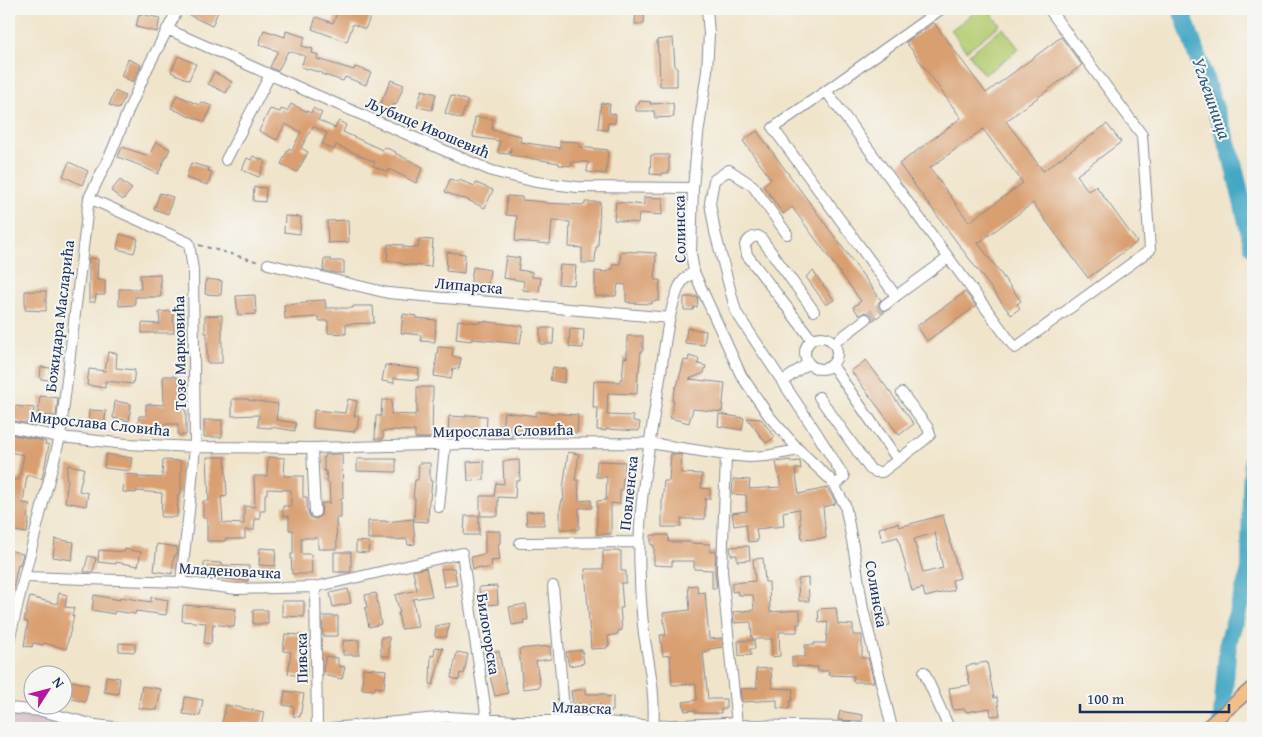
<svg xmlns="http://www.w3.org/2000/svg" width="1262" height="737" font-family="'Gentium Book Plus',serif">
<rect width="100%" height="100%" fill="#f6f6f2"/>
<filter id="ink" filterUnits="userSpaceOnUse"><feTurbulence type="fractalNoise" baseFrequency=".02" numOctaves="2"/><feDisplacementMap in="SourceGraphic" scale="10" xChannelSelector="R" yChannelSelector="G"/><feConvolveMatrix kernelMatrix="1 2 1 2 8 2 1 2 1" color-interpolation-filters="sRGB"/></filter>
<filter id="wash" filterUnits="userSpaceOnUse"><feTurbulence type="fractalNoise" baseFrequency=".0096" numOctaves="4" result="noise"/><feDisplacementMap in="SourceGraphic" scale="20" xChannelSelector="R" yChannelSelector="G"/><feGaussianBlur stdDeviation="1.12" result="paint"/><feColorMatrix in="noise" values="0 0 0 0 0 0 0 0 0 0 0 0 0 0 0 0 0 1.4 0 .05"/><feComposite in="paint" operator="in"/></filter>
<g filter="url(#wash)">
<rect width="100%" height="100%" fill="#f0e4ca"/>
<path fill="#d2bec3" d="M9,708L123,728H9Z
M484,719L493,728H332Z"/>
<path fill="#b6cd72" stroke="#687e68" d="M979,9H988L1000,25L966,51L951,30Z
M1003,28L1019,49L984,75L969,54Z"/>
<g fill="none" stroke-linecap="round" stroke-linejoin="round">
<path stroke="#45a7c4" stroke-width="18" d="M1181,9L1231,155L1253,247
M1221,728L1228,643L1250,570L1251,487L1253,458"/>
</g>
<g id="blocks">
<path fill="#d99f70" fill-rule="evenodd" d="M192,9H219L212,26L189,15Z
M339,9H368L373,11L365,29L353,24L347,42L312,29L316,17L333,23Z
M636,9H645L644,24H635Z
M139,14L160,18L157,32L136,27Z
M934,23L986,93L1061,37L1082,65L1006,121L1043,171L1107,124L1121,142L1077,175L1088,191L1096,186L1137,242L1088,278L1033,203L978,243L1021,301L1017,304L1020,308L1011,315L899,164L961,118L906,42ZM983,129L1023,183L969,222L930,168Z
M264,30L285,37L286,31L305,37L302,46L313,49L312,53L318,55L317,59L354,70L355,67L371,72L366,85L345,77L343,81L321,74L322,73L301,67L305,56L288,51L278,71L270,67L278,51L259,45Z
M673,38L675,67H677V86H660L659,54H658L657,40Z
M178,56L196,64L189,80L171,72Z
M128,59L141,65L133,82L121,76Z
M214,72L232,82L226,93L208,84Z
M391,80L404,85L396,105L394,104L391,110L380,105Z
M422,90L436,94L432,110L417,107Z
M115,91L125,96L119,109L109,105Z
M177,95L199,105L201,102L212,106L205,122L190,116V117L171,108Z
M451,95L468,101L461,119L445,113Z
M640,101L651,102L650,104L673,103L674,117L655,118L654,111H636V104H639Z
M601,103L610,104L609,113L616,114L615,123H608L607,130L598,129Z
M291,104L311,113L313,108L322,113L318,120L335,128L339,121L346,125L343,132L382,150L384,147L396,152L395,153L423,167L416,183L389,169L388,172L373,166L375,162L336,145L334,150L322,144L327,133L313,126L301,148L308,152L297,172L281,164L289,148L292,150L301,132L285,124L277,140L259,131L270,109L280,112L281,109L287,111Z
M475,117L493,119L492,130L521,136L520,142L560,148V141L579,142V147L608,150L606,174L587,172L588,162H572V166L559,165V163L510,155L511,148L508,154L498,153L500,141L473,137Z
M757,131L881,300L878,303V307L880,310L885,312L872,321V315L869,313L865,312L859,315L853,307L861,301L792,207L783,214L763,185L771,179L743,141Z
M156,142L170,149L158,174L139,165L118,157L122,147L149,156Z
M651,155H669V173H662V175L650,174Z
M253,156L265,161L259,177L242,170L247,158L251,160Z
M69,162L88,171L82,185L63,176Z
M191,163L209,168L208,171L212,172L208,185L186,178Z
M450,179L458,182L459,180L475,186L476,183L493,190L485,208L463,198L462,199L445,192Z
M120,180L132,189L123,200L111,191Z
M254,187L266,188L265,202L253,201Z
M160,193L173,197L168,214L154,209Z
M507,196L522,197V200L545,202V203L585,205V202H600L598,247H596L595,263H582V248L569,247L570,222L552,221L550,244L515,241L517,216L506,215Z
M644,197L663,198L662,215L639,213L638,223L614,220L616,202L644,205Z
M285,216L301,217L300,234L284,232Z
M348,220L349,242L328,243L327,221Z
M120,234L138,239L134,253L117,249Z
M419,239L433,240L431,267L402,264V263L387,261L388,244L403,245V247L418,248Z
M621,251L656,253L655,280H660L659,301H652V304L629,303V302H626V285L618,284L616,296H595V271L608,272L609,269H613V264H620Z
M447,252L465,254L464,273L446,271Z
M506,256L520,258L518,270L532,272V277L541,278L539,292L523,290L524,281L503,278Z
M89,258L98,259L97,280H105V295H96L95,302H89V267H88Z
M324,259H331V261H344V273H334L323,270Z
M560,265L576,266L574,285L558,284Z
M473,267L490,270L487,291L470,288Z
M813,271L834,300L826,305L806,277Z
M160,274L161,297H135V305L119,306V289H141L140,275Z
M206,279L222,281L221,295L205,294Z
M25,291H46V311L25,310Z
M965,292L976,306L927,341L917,326Z
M255,295L256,314L238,315L236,296Z
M684,297H698L697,307H694L693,310H684Z
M325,300L326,308H353V306H373L374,323L346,324V334L328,333V321H319V317L285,319L284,305L307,303V301Z
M173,311L174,333H142V323L160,324L159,312Z
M403,314L417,316L416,318L436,320L435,342L421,341V335L401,333Z
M222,315V363H207V333H205V316Z
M458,320L480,323V321L523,326L520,344L494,341L472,339L471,341L456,339Z
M540,328H554L553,344H540Z
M687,328L706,331L704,345L685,343Z
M570,329L584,330L583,348L569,347Z
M627,336H643V351H641L639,371H638L637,394L608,393L607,415L633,416V421L640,422L639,431L606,429V431L597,430L598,408H593L594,381L620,382V379H622L624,357L627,358Z
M438,347L453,348L452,356L461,358L459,369L453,368L451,379L434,376Z
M108,352L117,353L116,368L135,370L133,384L105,381V388L87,385L89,369L105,371Z
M689,356L699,359L698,364L706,366L704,373L689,379L725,383L722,412L693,409L689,423L670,418L674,401H672L676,386H677L684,360L688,361Z
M866,360L914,424L899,435L851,371Z
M385,365L419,369L418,380L394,378V383L382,381Z
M41,367L51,368L50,380L40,379Z
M553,367L566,369L564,383L550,380Z
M163,376H176V378H179L180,399H185V411H186V435H178V424H153L152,433L138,432L139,416H146V404L164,405Z
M417,387H433L432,438H415V431L392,430V431H383V439H375L376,416H381L382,400H392L391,414L415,415V413H417Z
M40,396L58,398L56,416L38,415Z
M232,399H248V400L278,404L276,420L296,423L295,431L271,427V428L258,427L259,415L232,416Z
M348,399L357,401L354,416H359L357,429H355L354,432L313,428L314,410L345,413Z
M115,401L131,404L129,421L113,418Z
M14,406L34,408L32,424L12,421Z
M89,410L106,411L104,428L88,427Z
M504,412L536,416V412L578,415L577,433L521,429V435L512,434V437H501Z
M719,414L744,418L742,430L718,426Z
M466,415L487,416L486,434L463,433V435L448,434L449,416L466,417Z
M747,418L761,419L775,437L766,443Z
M204,420H222V437H204Z
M10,434L40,440L46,442L45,444L49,445L42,479L27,475L23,503L30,504L27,518L29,519L27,533L9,530V486L10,487L12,479L19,480L24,455L9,452V437H10Z
M568,452L579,454L575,480H578L579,501L591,500L592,508H579V529H560V509L562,500H564L563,489Z
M106,454L132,458L130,471L104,468Z
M342,454L343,498H341V518H336L337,549H318V538H301V554H311L312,574H292L291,554H293V530H289V516H283V506H291V490L267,489V494H265V511H260V519H255L254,530H245V539H225V541H207V518H203V501H209L207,457H225L227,496L221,497L223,523L244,524V506L255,507L254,476H267L268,457L285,458L284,476H303V497H307V510H308L309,515L311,518L315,519L318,518L321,515L322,503H330L329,482H327L326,471H324V455Z
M671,454L682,455L681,473L702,474L701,488L710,489V499H705V519H681V527H662V503L664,481H669Z
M357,459H396V472L357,471Z
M163,460L181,461V494H178L177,517H161L162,493L136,491V493L123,492L124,474L137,475V477L162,478Z
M519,460L520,481H516L515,498L498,497V516H480V496H494L496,483L504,484L503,461Z
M790,460L791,462L800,461L801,469H795L799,494L827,488L835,501V504L823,507L826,538L802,540L799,509L783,512L784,526L756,529L758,541L748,542L746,524L734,526L732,513L747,511L746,495L732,494L733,479L750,480L749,489L781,487L776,462Z
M484,461V480L468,481L467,462Z
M597,461L625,462V478H623L622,490H620V504L611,503V534H597V501L606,500L607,477H596Z
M419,463H430V481H432L430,499H429L428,522L414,521L415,498H413L415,480H418Z
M68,465L84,468L79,491L88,493L86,506L65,502L68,479L66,478Z
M544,511V525H527L526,512Z
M943,515L960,578L952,580L954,590L925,597L923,588L912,591L898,537L882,541L879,528L898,523L899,527ZM935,533L943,568L923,573L914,539Z
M465,516H479V535H464Z
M413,519L415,544L408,545L407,539L392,540V539H368V521H386V522Z
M485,531H500V543L498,544L500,560L491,561L492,567L482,569L481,567L473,569L471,557L485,554Z
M651,535H668L669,542H691V543L710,544V552L716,551L715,571L717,588H712V570L694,569V561H672V566L654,565V545H651Z
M55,539L74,542L72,560L53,557Z
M356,541L369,542L368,553L356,552Z
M157,544L177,547L176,556H174L172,574L154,571Z
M749,546L750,560L737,561V555H731L730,547Z
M260,548L276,549L275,566L259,565Z
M125,549L141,552L138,566L116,562V564L98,562L99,550L124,552Z
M9,550L23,554L20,565L18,564L13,590L9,589Z
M603,551H621V571H626V583H621L623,608H620L622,630L618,631V634L608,636L609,646H607V648L591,649L585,569H603Z
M334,552H351V572H334Z
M88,556L96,558L93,572H84Z
M763,558L765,582H769L770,612L800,610V624H797V632H779L780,656L772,657V639H752L751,622L734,623L733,612L754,610L753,595H738L737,591L732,592V583L755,581L753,559Z
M204,562L222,563L221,565L249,566L248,581L204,577Z
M426,568L432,596L413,599L418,627L401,629L398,613H400L395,595L417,590L413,571Z
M454,568L457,585L444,587L441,569Z
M808,578L809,601H799L798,579Z
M697,585L698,593L705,592L709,639L722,638L723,647L709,649V651L703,652L708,699H726V709H721V713H696V710L685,711L683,702L697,700L696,684L672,685L670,655L663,656L660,635H666L663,613L690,610L688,586Z
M497,586L498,604L483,605V600H480L479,587Z
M348,589L351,603L333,607L330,593Z
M59,593L67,595L65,607L74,608L72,616H74L66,649L44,643L43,645L33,643L32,647L24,646L28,622L24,621L30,597L57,604Z
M376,593L381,624L369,627L365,608L367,607L365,595Z
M94,595L120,600V597L151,602V597L168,600L166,615L136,611L135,614L115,611L114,614L92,610Z
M282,601H304V617L282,616Z
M526,604L528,620H523L524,623L512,625L509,607Z
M183,605L236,609L234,627L213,624L211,644L204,643L206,623L182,621Z
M836,608L838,624L853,625V635H862V658H868L874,682H853L854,676L828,675L829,671H817L818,667L792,666V657H805V645H814V643H826L828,622L819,623L818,609Z
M886,608L890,625L877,627L874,611Z
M253,610H268V624H253Z
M322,616H338V636H323Z
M450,623L446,637H435L436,626Z
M285,634L303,635L300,661L308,662L306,677L288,674L291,652L283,651Z
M381,637H389V656H381Z
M359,640V655H343V641Z
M754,640L755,649H750L751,655L739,656L738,641Z
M119,643L135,644V652L119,651Z
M550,646L551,659L536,661L540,687L523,689L519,649Z
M435,647L443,648L433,685L430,684L431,655L434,656Z
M582,650L584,663L569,666L566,652Z
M499,651L502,668L508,693L495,696L488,668L487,669L484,653Z
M457,652L468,654L464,674L460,673L459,680L451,678Z
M326,656L338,658V666L345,667L342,679L323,675V669Z
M987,662L994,698L997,697L1000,715L991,716L990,708L966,712L965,709L953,710L949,688L970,685L966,666Z
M363,668L386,670L384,688L375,687V690L362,689Z
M771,668L772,688L793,689L792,701H790L789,709L777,708V700L742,702L740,689L757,688L756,669Z
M106,676L120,678L118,694L104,692Z
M72,681L89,685L85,702L68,698Z
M142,686L161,689L157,710L138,708Z
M586,689V694H606V697L613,696V711H600V704L580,706V703L573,704L571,691Z
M285,691L304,694L300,717L293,716L294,707L283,705Z
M185,697L203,700L200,716L183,714Z
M226,705L264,712L261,726L241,722L240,727L222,723Z
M840,711L863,715L862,721L838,720Z"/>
</g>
</g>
<g filter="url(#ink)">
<use href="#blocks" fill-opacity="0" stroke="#868a94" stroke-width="1"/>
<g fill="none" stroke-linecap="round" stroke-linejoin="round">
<path stroke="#c5c0b4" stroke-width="10" stroke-dasharray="10 5" stroke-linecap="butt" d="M866,319L885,305"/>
<defs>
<path id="minor" d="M707,9L709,34L707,71L698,135L693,188L691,253L694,272L741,375L769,416L799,450L831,480L845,505L854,551L863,609L892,728
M941,9L826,91L1015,348L1150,250L1142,135L1049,9
M167,29L309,92L492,171L536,182L577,187L693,188
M826,91L773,128L896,296L948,258
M226,160L270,75
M89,198L189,243L193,270L195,447L189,511L181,582
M787,234L753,186L729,170L714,180L710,203L715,232L736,312L816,432L844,477L835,486
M268,264L388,293L670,318
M885,305L896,296
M805 353a16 16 0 1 1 32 0a16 16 0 1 1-32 0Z
M812,340L747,255L745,245C749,239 751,237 758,236L761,238L814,311
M834,343L866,319
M832,365L898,460L923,441L930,435L928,428L902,393
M782,382L808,363
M819,397L870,469L876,472H882L898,460
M9,427L60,437L127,444L195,447L312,448L466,444L649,443L726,455L749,457L766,456L799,450
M312,448L315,512
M726,455L722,571L737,725
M439,507L445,446
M520,543L639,542
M24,577L181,582L237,589L315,587L462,553L487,719
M553,586L565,721
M315,587L317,728
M9,641L24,577L60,437L89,198L112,151L128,111L148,67L178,9
M924,672L949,728
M9,708L41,711L95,725L123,728
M332,728L448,717L516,721H594L653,726L726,723L737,725L849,727L861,728
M653,728C656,696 649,665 644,634C642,615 640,596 640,577C636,512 649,448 659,384C664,355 667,315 679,287C682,280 687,276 694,272"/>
<path id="major" d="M1206,728L1253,687"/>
</defs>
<use href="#minor" stroke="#868a94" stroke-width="12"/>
<use href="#major" stroke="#868a94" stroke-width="15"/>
<path stroke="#868a94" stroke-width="2" stroke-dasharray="4 4" stroke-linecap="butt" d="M199,245L259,262"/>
<use href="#minor" stroke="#fff" stroke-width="10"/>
<use href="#major" stroke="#f5be86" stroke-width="12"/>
</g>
</g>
<g text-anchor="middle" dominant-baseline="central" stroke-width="4" stroke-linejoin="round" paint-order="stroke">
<g font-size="16" fill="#1b2f5e" stroke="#f6f6f2">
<text transform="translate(428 127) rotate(23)">Љубице Ивошевић</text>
<text transform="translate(679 229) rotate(-91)">Солинска</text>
<text transform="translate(469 285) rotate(5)">Липарска</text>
<text transform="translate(59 316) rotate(-83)">Божидара Масларића</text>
<text transform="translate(179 353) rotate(-91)">Тозе Марковића</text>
<text transform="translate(100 423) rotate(6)">Мирослава Словића</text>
<text transform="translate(503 430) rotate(-1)">Мирослава Словића</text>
<text transform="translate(628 493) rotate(-84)">Повленска</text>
<text transform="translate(230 570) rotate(3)">Младеновачка</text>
<text transform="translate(877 594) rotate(80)">Солинска</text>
<text transform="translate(489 634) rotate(81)">Билогорска</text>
<text transform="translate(301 658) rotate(-91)">Пивска</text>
<text transform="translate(582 707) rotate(2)">Млавска</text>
</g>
<g font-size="18" font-style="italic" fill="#2a5982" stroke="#f6f6f2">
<text transform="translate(1212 98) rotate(71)">Угљешница</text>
</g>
</g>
<rect width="1262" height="737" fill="none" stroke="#f6f6f2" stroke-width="30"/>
<g transform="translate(48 690) rotate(54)"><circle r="24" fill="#f6f6f2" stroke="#9ea6b7"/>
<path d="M0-4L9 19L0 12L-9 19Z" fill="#b5179e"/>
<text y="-8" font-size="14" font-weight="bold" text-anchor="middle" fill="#1b2f5e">N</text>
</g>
<path d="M1080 704v8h149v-8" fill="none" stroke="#1b2f5e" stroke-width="2.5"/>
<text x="1087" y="704" font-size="15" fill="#1b2f5e" stroke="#f6f6f2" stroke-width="4" paint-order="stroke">100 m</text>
</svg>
